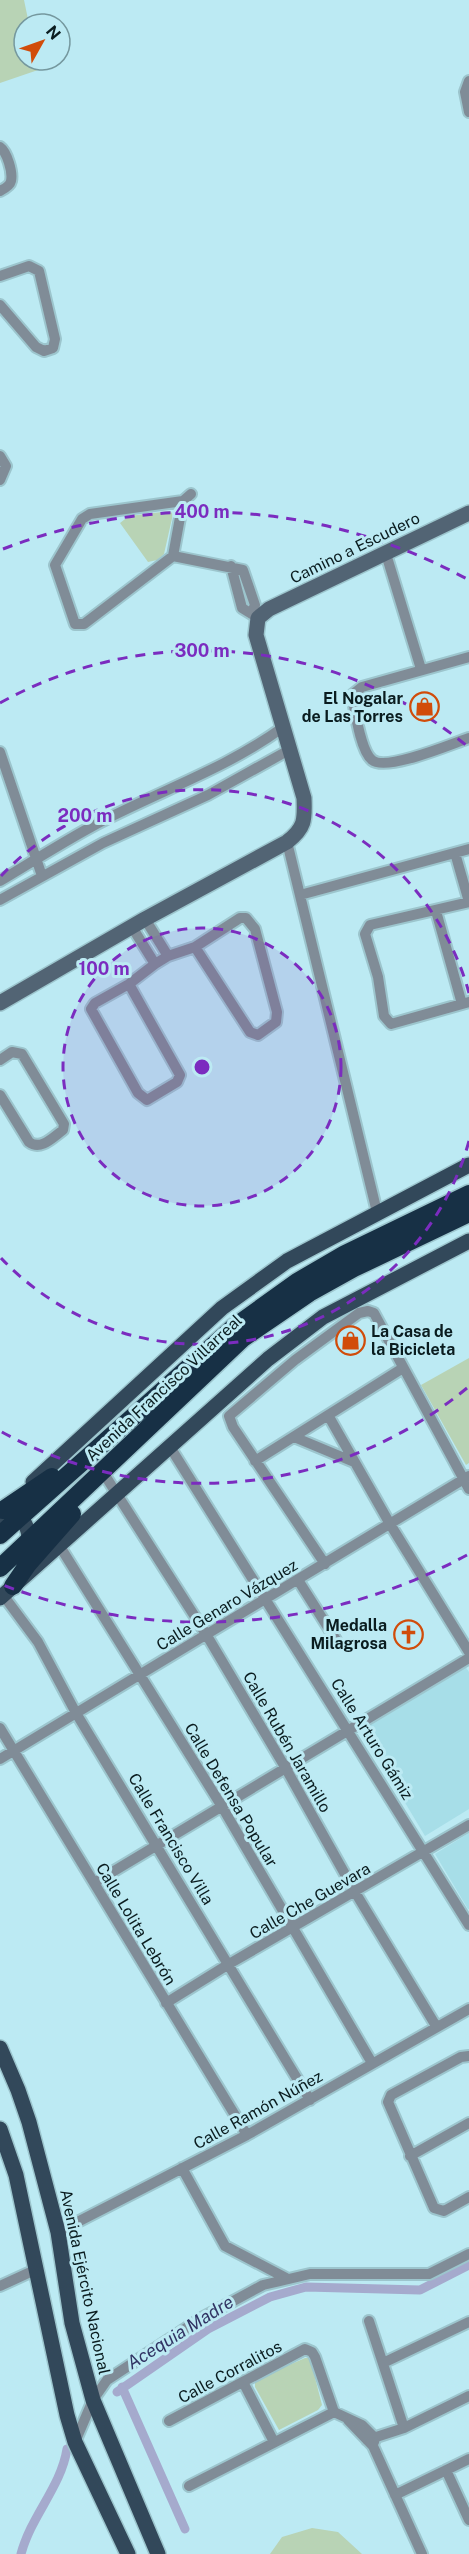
<svg xmlns="http://www.w3.org/2000/svg" width="469" height="2554" font-family="'Public Sans',sans-serif">
<rect width="100%" height="100%" fill="#bceaf3"/>
<path fill="#a7dee8" d="M465,1666L469,1672V1809L425,1836L361,1729Z
M469,1833V1909H468L435,1854Z"/>
<path fill="#b8d3b5" d="M0,0H24L29,24H24V60H36L38,70L0,83Z
M170,511L173,514L164,554L157,560L148,562L120,523L129,516Z
M469,1358V1463L466,1465L421,1385Z
M305,2358H310L322,2405L318,2410L279,2430L255,2387V2380Z
M312,2528L338,2532L362,2554H270L282,2537Z"/>
<g fill="none" stroke-linecap="round" stroke-linejoin="round">
<path stroke="#a5aacd" stroke-width="9" d="M122,2387L185,2529
M117,2392L208,2329L270,2297L306,2287L420,2290L469,2265
M21,2554C31,2516 61,2487 67,2449"/>
<defs>
<path id="street" d="M469,81L465,92L469,112
M0,147C7,152 13,172 11,181C10,186 4,189 0,191
M0,276L29,266L39,271L55,339L53,348L44,351L36,347L0,305
M0,456L6,466L0,480
M183,501L173,556L84,624H75L55,565L82,519L90,514L183,501L191,494
M386,554L421,669
M173,556L243,570L255,605L252,612
M231,566L242,608L255,616
M469,657L362,687L352,695C355,710 360,750 372,760C386,772 451,744 469,738
M0,752L42,876
M287,842L377,1212
M455,853L469,902
M0,881C30,863 60,844 91,827C154,793 224,770 282,728
M300,895L469,849
M0,900L103,843L208,795L289,750
M469,902L370,925L365,934L378,977L384,1016L391,1024L469,1002
M436,911L462,1004
M145,919L168,956
M132,927L155,964
M129,984L180,1075L177,1082L147,1100L138,1093L91,1009L95,1003L129,984L155,964L168,956L195,947L240,918H246L255,929L277,1012L276,1022L258,1035L250,1032L195,947
M0,1060L12,1052L22,1054L64,1124L63,1130C53,1137 41,1151 29,1142L0,1095
M328,1415L390,1524L469,1652
M294,1437L354,1462
M170,1447L469,1925
M255,1461L403,1368
M106,1477L206,1634L285,1767L355,1892L436,2026
M59,1545L221,1805L372,2063
M325,1564L233,1427L229,1416L295,1360L359,1313L368,1311L374,1313L469,1489
M298,1580L336,1640
M3,1595L38,1642L76,1713L310,2100
M0,1728L247,2135
M0,1759L469,1476
M94,1883L469,1658
M166,2003L229,1964L469,1825
M469,2056L461,2057L391,2095L388,2102L434,2208L444,2211L469,2197
M410,2156L469,2123
M182,2168L225,2246L286,2278
M58,2232L247,2135L469,2009
M0,2286L37,2269
M369,2321L404,2428
M383,2363L469,2322
M243,2382L274,2442
M334,2412L362,2425L375,2438L374,2442
M348,2420L373,2446L422,2554
M169,2421L305,2349L312,2352L315,2357L334,2412
M367,2440L404,2428L469,2396
M75,2442L93,2400L107,2380L200,2319L263,2285L310,2274H429L469,2254
M446,2470L469,2520
M189,2486L334,2412
M395,2495L469,2459"/>
<path id="secondary" d="M0,1003L145,919L287,842C305,828 305,820 304,798L256,635L258,618L269,609L469,513"/>
<path id="primary" d="M33,1482L222,1308L287,1261L469,1165
M0,1520L12,1516L21,1518C29,1529 31,1536 26,1549
M0,1598L268,1359L323,1317L469,1241
M0,2048L18,2090L29,2122L58,2232L72,2323L93,2400L158,2554
M0,2129L16,2175L67,2415L75,2442L128,2554"/>
<path id="highway" d="M3,1510L52,1477
M0,1535L233,1328L297,1282L345,1254L469,1194
M0,1568L243,1338L309,1293L354,1268L469,1213
M13,1586L28,1564L72,1514"/>
</defs>
<use href="#street" stroke="#9cc5cd" stroke-width="14"/>
<use href="#secondary" stroke="#9cc5cd" stroke-width="18"/>
<use href="#primary" stroke="#9cc5cd" stroke-width="18"/>
<use href="#highway" stroke="#9cc5cd" stroke-width="21"/>
<use href="#street" stroke="#808c97" stroke-width="10"/>
<use href="#secondary" stroke="#526474" stroke-width="15"/>
<use href="#primary" stroke="#32485a" stroke-width="15"/>
<use href="#highway" stroke="#173045" stroke-width="18"/>
</g>
<circle cx="202" cy="1067" r="139" fill="#7b2cbf" fill-opacity=".12"/>
<g fill="none" stroke="#7b2cbf" stroke-width="3" stroke-dasharray="10 8">
<circle cx="202" cy="1067" r="139"/>
<path d="M469 1141A277 277 0 0 1 1 1258M1 876A277 277 0 0 1 469 993"/>
<path d="M467 1388A416 416 0 0 1 0 1431M0 703A416 416 0 0 1 467 746"/>
<path d="M467 1555A555 555 0 0 1 3 1585M3 549A555 555 0 0 1 467 579"/>
</g>
<defs>
<symbol id="shop-ring" viewBox="-11 -11 22 22"><circle r="9.5" fill="#bceaf3" stroke="#d14c0a" stroke-width="1.5"/><path d="M-5-2.5h2.3a2.7 3.5 0 0 1 5.4 0H5L5.5 6h-11ZM-1.5-2.5h3a1.5 2.3 0 0 0-3 0Z" fill="#d14c0a"/></symbol>
<symbol id="church-ring" viewBox="-11 -11 22 22"><circle r="9.5" fill="#bceaf3" stroke="#d14c0a" stroke-width="1.5"/><path d="M-1.2-6h2.4v3.5h3.3v2.4h-3.3V6h-2.4V-.1h-3.3v-2.4h3.3Z" fill="#d14c0a"/></symbol>
</defs>
<g fill-rule="evenodd">
<use href="#shop-ring" x="408" y="690" width="33" height="33"/>
<use href="#shop-ring" x="334" y="1324" width="33" height="33"/>
<use href="#church-ring" x="392" y="1618" width="33" height="33"/>
</g>
<g text-anchor="middle" dominant-baseline="central" stroke-width="6" stroke-linejoin="round" paint-order="stroke">
<g font-size="16" fill="#0a1c1f" stroke="#bceaf3">
<text transform="translate(355 548) rotate(-26)">Camino a Escudero</text>
<text transform="translate(164 1388) rotate(-43)">Avenida Francisco Villarreal</text>
<text transform="translate(227 1605) rotate(-31)">Calle Genaro Vázquez</text>
<text transform="translate(372 1739) rotate(58)">Calle Arturo Gámiz</text>
<text transform="translate(287 1742) rotate(60)">Calle Rubén Jaramillo</text>
<text transform="translate(231 1795) rotate(59)">Calle Defensa Popular</text>
<text transform="translate(171 1839) rotate(59)">Calle Francisco Villa</text>
<text transform="translate(310 1901) rotate(-30)">Calle Che Guevara</text>
<text transform="translate(136 1924) rotate(59)">Calle Lolita Lebrón</text>
<text transform="translate(258 2110) rotate(-29)">Calle Ramón Núñez</text>
<text transform="translate(85 2282) rotate(78)">Avenida Ejército Nacional</text>
<text transform="translate(230 2372) rotate(-28)">Calle Corralitos</text>
</g>
<g font-size="16" font-weight="bold" fill="#0a1c1f" stroke="#bceaf3" text-anchor="end">
<text x="403" y="698">El Nogalar<tspan x="403" dy="18">de Las Torres</tspan></text>
<text x="371" y="1331" text-anchor="start">La Casa de<tspan x="371" dy="18">la Bicicleta</tspan></text>
<text x="387" y="1625">Medalla<tspan x="387" dy="18">Milagrosa</tspan></text>
</g>
<g font-size="18" font-style="italic" fill="#313463" stroke="#bceaf3">
<text transform="translate(180 2332) rotate(-32)">Acequia Madre</text>
</g>
</g>
<circle cx="202" cy="1067" r="9" fill="#7b2cbf" stroke="#bceaf3" stroke-width="3"/>
<g font-size="18" text-anchor="middle" font-weight="bold" fill="#7b2cbf" stroke="#bceaf3" stroke-width="6" stroke-linejoin="round" paint-order="stroke">
<text x="202" y="518">400 m</text>
<text x="202" y="657">300 m</text>
<text x="85" y="822">200 m</text>
<text x="104" y="975">100 m</text>
</g>
<g transform="translate(42 42) rotate(50)"><circle r="28" fill="#bceaf3" stroke="#75989e" stroke-width="1.5"/>
<path d="M0-4.5L10 22L0 15L-10 22Z" fill="#d14c0a"/>
<text y="-9" font-size="16" font-weight="bold" text-anchor="middle" fill="#0a1c1f">N</text>
</g>
</svg>
